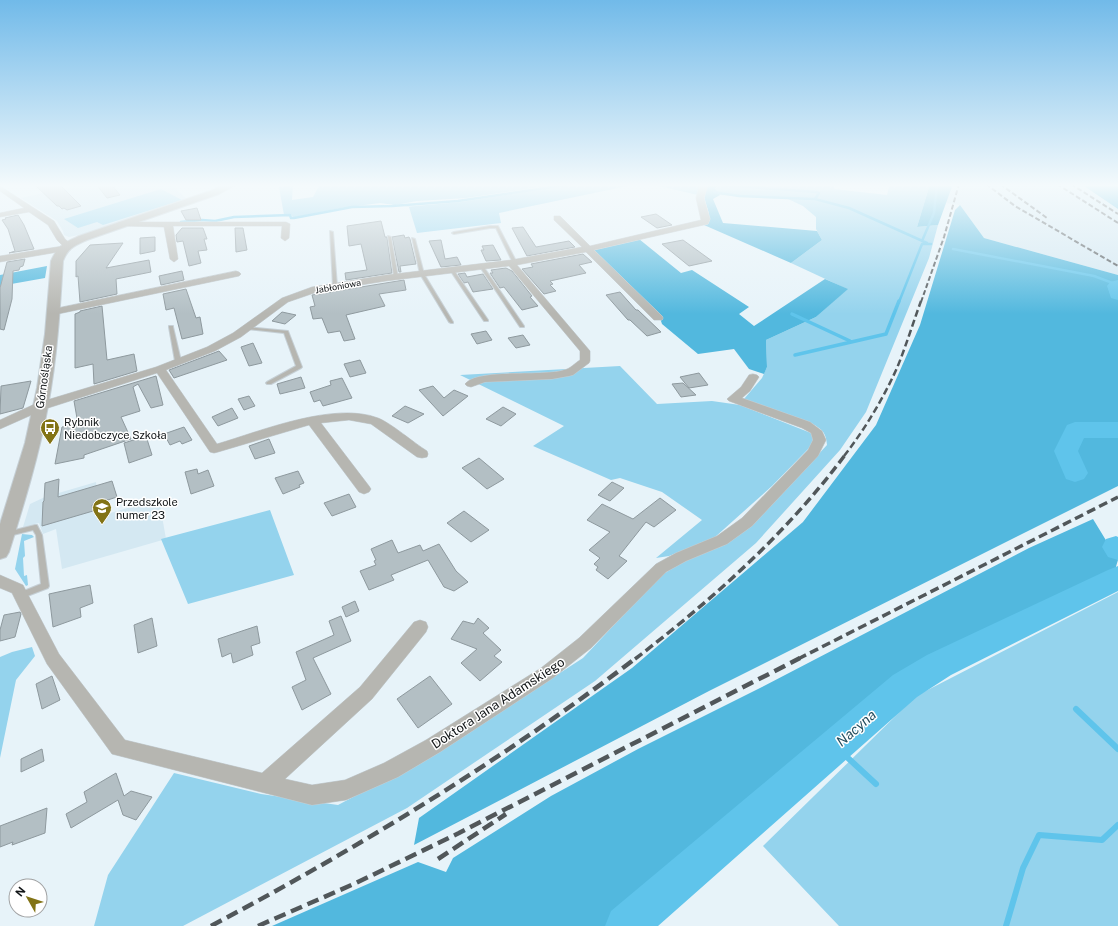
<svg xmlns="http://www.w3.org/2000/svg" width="1118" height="926" font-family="'Public Sans',sans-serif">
<rect width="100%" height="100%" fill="#e7f3f9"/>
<path fill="#d4e8f2" d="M84,184H170L188,200L88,233L69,237L64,235L63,231L57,221L21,198Z
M953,184H1081L1118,209V275L984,238L960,205L946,203Z
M96,482L100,516L159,499L166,539L62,569L56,529L43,534L39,523L23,527L30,504L45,497Z"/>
<path fill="#94d3ed" d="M293,184L292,200L313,197L320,184H560L466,198L417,201L395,205L380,203L341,208L296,217H293L291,215H284L279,187Z
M574,184H637L499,213L501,223L417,233L409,207H404L461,202Z
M650,184H702L698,195Z
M719,184H834V189L887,195L890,184H930L917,227L938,225L929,258L866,412L840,450L756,543L595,681L407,808L183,926H94L108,875L174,773L261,794L338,805L440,751L583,658L658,578L678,564L722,546L757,520L827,445C826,433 823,430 813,424L744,399L762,378L767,367L766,340L816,317L847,289L791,263L822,240L816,229V217L803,206L786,198L720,195L715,190Z
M161,189L182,200L103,225L97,222L78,228L64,219Z
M620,366L657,404L712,401L740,405L811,433L814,443L772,486L714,538L669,556L656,558L702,520L662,492L620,478L611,480L533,446L564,426L460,375Z
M270,510L294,575L188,604L161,539Z
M22,534L32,535L34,537L24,541L25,556L23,558L24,576L27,575L28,585L26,586L15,569Z
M1118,592V926H839L763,846L916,696Z
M32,647L35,656L16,680L0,758V657L12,652Z"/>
<path fill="#52b8de" d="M707,184H719L715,189L720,195L713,199L723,223L817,231L822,240L791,263L704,225L709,221V214L704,197Z
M930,184H953L938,225L917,227Z
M1081,184H1118V209Z
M960,205L984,238L1118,275V486L709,691L414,845L419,818L632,668L803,522L876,425L920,325L955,210Z
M639,239L681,273L692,270L749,307L739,314L754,326L825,279L848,289L816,317L766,340L767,367L764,374L749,369L734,349L698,354L662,324L658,312L618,275L594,250Z
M47,266L45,278L0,286V275Z
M1093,519L1118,560L1114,573L936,658L893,684L609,926H272L418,862L446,872L453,858L551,796L638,749L758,689L1029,548Z"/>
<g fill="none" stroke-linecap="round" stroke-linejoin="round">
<path stroke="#5fc4eb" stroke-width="2.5" d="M710,184L817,192L819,193L815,199L849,208L927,243
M714,192L739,196L815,199
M181,222L202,220L215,221L234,217L290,215L291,218H294L352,207L392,206L458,201L571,184
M922,241L934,213L937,184
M953,249L1094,276L1118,285
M899,302L922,244H931"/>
<path stroke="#5fc4eb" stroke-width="3.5" d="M792,314L850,341
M795,355L886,334L899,301"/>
<path stroke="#5fc4eb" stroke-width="6" d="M1076,709L1118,749
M835,746L876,784
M1006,926L1023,868L1039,835L1102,840L1118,825"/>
<path fill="#5fc4eb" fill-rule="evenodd" d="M1118,280V300L1111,298L1107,286L1110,282Z
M1075,422H1118V438H1084L1078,451L1088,473L1084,479L1075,482L1066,479L1054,451L1067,425Z
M1116,536L1118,537V560L1108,557L1102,547L1106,539Z
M1118,566V591L951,675L917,697L658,926H605L611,911L893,675L927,655L1108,570Z"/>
</g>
<path fill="#b3bfc4" stroke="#8e999e" d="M34,184H59L81,206L67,210L64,208L62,209L59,206H57Z
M96,184H111L120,195L107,198Z
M197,208L201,220H186L181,211Z
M656,214L659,216L672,225L657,228L641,217Z
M18,215L24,225L34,249L9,253L15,251L8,229L2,220L6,219L5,218Z
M381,221L385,237H387L392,273L346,280L345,273L367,270L361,244L349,246L347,226Z
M523,227L536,247L569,241L575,247L527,256L512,228Z
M182,228H203L207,239H204L207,250L198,251L201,263L189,266L183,241L177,242L176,235Z
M235,228H243L247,250L236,252Z
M404,235L405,238L409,237L410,239L416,264L400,266L401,272H399L392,237Z
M155,237V251L140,254V238Z
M441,240L445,259L457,257L461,265L441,267L429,241Z
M683,240L712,261L689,266L662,244Z
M123,243L106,268L149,260L151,272L116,279L117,294L80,302L78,276L76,277V261L90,245Z
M493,245L501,260L486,261L481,250H484L482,246Z
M583,254L592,262L579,265L586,273L550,281L553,284L550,285L556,291L544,294L522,269L533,267L531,264Z
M25,259L23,266L20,267L19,270L13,271L12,299L4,330L0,329V288L7,262Z
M506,268L512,271L532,296L530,297L538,306L522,310L504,287L500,288L490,273H493L491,270Z
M182,271L184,280L161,285L159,276Z
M465,273L467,277L483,274L493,289L473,292L468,282L464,283L458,274Z
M404,280L406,290L379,294L385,306L346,315L355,339L344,341L340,331L328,333L322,318L313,319L310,307L315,306L312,295Z
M186,289L196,318L200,317L203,334L182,339L174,308L166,310L163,294Z
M620,292L636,310H638L661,332L647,336L630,320H628L606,295Z
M102,306L107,360L134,354L137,371L94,384L93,364L75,368V314L80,312V311Z
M282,312L296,315L285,324L272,321Z
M486,331L492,340L477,344L471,334Z
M523,335L530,345L516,348L508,338Z
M253,343L262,363L249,366L241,347Z
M219,351L227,360L174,378L169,370Z
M360,360L366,373L350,377L344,364Z
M699,373L708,385L689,388L680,377Z
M156,376L163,405L151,408L138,384L133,387L140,411L121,417L131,439L84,455V458L55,464L62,427L78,424L74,401Z
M301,377L305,388L280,394L277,384Z
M342,378L352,398L323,406L320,400L314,402L310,392L331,385L330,381Z
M31,381L23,408L0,414L1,386Z
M683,383L696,395L681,397L672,384Z
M433,386L444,398L454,390L468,396L443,416L419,390Z
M249,396L255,406L244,410L238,399Z
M405,406L424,414L408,423L392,416Z
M503,407L516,414L501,426L486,419Z
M232,408L238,418L218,426L212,417Z
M184,427L192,440L182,444L180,441L170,445L164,434Z
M146,436L152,455L129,463L124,443Z
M269,439L275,453L255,459L249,446Z
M479,458L504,479L487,489L462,468Z
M197,469L198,474L208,470L214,486L191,494L185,472Z
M298,471L304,483L299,485L300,487L283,494L275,478Z
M59,479L58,497L112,481L117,497L92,505L93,511L42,526L43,502L44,501L45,483Z
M612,482L624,488L610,501L598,495Z
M349,494L356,507L332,516L324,503Z
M660,498L676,510L654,527L646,522L619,556L627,561L608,579L596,570L598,567L594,564L600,558L589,550L610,532L587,520L602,504L633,519Z
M464,511L489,530L471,542L447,523Z
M392,540L398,553L420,545L423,551L439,544L456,571L468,582L454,591L444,587L428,560L391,575L394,580L369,590L360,571L376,565L374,561L376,560L371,549Z
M90,585L93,603L80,608L81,617L53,627L49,594Z
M355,601L359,611L346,617L342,607Z
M20,612L21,614L15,637L0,641V630L4,615Z
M341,616L351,641L313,658L331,694L302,710L292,687L306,680L296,652L334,635L329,621Z
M152,618L157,646L138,653L134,625Z
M478,618L489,628L483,633L501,650L494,656L502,662L480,681L461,663L477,649L451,639L463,621L474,624Z
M257,626L260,643L251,646L253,655L233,663L231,653L222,657L218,639Z
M52,676L60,700L42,709L36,684Z
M430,676L452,704L418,728L397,699Z
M42,749L44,761L21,772V759Z
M116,773L124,796L131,791L152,797L136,820L123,815L118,800L71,828L66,814L87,802L84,792Z
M47,808L45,833L12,845L13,842L0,847V826Z"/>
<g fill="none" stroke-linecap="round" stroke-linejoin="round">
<defs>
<path id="service" d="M490,226H498L517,263L516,264L513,263L496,228H490L454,234L452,233L454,232Z
M330,231L333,232L337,286L335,287L333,286Z
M388,236L391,237L398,277L396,278L394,277Z
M412,238L415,239L424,274L453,322V323H451L449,322L420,274Z
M481,266H483L524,326V327H520L480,267Z
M451,269H453L488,320V321H484L450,270Z
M169,326H173V327L181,361L180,362L178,363L175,361L169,327Z
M245,327L288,331L302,367L301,368L271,384H267L266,383L267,382L296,366L284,333L247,329H245Z
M35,525H37L42,535L49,586L48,588L22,598L19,597L18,595L19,593L41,584L36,535L33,530L9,536H7L6,534L7,532Z"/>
<path id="minor" d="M700,184H708L704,198L710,219L708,224L594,250L662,316L663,318L662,320H654L586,252L517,265L590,351V361L589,363L573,375L569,376L552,379L485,382L471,387L467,386L465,384C477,368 543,377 564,370C570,369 575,363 580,360V351L509,266L386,281L317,292L288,302L241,337L215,351L166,370L217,444C261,431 334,401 378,418C391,423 414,443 427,451L428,454L427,457L422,458L417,457L371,424L349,420L321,423L369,486L371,489L369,492L364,494L359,492L309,425L218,452L214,453L210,452L157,373L45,409L0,429V420L37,403L156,367L207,347L233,333L282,298L312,287L386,275L511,260L582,247L554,220V216H560L590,246L701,220L696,198Z
M0,186L54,221L65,239L72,245L64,251L0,262V256L63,246L57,240L48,225L29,212L0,217V213L24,208L0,191Z
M119,222H286L290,224L289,238L285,241L281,238L282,226H173L178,259L174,262L170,259L164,227L122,226H119L118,224Z
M236,271L239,272L241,274L239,276L53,315L48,312L53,309Z
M753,374L757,375L759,377L750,391L742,398L810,422L822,431L826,440L818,456L752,526L727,544L686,561L666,572L591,648L553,678L440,752L398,777L346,800L312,805L112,754L47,664L12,593L0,588V575L23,585L59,654L125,740L262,773L360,687L414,622L420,620L426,622L428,627L426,632L372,699L285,779L312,785L345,780L384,763L426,740L541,668L579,638L656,564L676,553L717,536L742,518L808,450L813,440L811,433L802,428L729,401L727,399L741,387L749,375Z"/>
<path id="tertiary" d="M225,184H237L219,194L87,240C74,246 68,248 63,261C60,309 57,358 48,406C39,455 24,504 9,552L6,557L0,559V524L25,443L37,388L45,334L51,261C58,245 64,243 79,236L213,190Z"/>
</defs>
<use href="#service" stroke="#c5cfd5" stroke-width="2"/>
<use href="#minor" stroke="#c5cfd5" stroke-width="1"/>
<use href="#tertiary" stroke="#c5cfd5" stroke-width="2"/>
<use href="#service" fill="#b6b6b1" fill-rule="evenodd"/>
<use href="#minor" fill="#b6b6b1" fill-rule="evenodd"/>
<use href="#tertiary" fill="#b6b6b1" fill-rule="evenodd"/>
<path stroke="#51575a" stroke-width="2" stroke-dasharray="5 2.5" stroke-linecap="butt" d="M986,184L1015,206L1118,266
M1000,184L1047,218
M1057,184L1118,223
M1071,184L1118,214
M921,302L944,237L959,184"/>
<path stroke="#51575a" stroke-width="2.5" stroke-dasharray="7 3.5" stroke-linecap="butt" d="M844,456C865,429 883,399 897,368C906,346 913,323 921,301"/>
<path stroke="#51575a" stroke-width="3.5" stroke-dasharray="9 4.5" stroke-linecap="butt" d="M635,659C712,600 787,533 845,455
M798,659L1118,497"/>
<path stroke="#51575a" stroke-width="4.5" stroke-dasharray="12 6" stroke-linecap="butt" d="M438,859L506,814
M211,926C360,847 502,760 636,658
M258,926L356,883L459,833L800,658"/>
</g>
<linearGradient id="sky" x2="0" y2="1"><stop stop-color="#71bae9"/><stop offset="0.59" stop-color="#f4fafc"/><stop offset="1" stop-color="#f4fafc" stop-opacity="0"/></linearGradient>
<rect width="1118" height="314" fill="url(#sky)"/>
<defs>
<symbol id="bus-pin" viewBox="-11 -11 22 30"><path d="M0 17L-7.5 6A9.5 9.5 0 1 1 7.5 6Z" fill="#827315" stroke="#fff"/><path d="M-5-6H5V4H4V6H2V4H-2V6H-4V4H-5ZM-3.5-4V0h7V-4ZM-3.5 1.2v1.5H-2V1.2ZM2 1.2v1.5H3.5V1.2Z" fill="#fff"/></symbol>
<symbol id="school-pin" viewBox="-11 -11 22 30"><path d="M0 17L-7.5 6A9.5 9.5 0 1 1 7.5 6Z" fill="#827315" stroke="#fff"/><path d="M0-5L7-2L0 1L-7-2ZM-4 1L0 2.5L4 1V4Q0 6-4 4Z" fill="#fff"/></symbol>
</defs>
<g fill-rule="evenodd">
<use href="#bus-pin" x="39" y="417" width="22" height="30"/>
<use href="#school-pin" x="91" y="497" width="22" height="30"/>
</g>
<g text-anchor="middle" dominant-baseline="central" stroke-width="3" stroke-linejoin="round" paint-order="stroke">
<g font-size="9" fill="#111517" stroke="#fff">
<text transform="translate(338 286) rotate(-10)">Jabłoniowa</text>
</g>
<g font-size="11" fill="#111517" stroke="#fff">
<text transform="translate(44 377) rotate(-82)">Górnośląska</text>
</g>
<g font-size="11" fill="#111517" stroke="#fff" text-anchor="start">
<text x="64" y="422">Rybnik<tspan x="64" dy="13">Niedobczyce Szkoła</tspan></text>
<text x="116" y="502">Przedszkole<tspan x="116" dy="13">numer 23</tspan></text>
</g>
<g font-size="13" fill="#111517" stroke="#fff">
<text transform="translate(498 703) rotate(-33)">Doktora Jana Adamskiego</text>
</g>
<g font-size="14" font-style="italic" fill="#234e5f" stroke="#fff">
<text transform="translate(856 728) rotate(-41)">Nacyna</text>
</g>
</g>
<g transform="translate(28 898) rotate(309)"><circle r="19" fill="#ffffff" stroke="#a0a1a2"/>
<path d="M0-3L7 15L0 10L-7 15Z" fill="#827315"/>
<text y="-6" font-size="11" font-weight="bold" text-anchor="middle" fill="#111517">N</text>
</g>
</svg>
